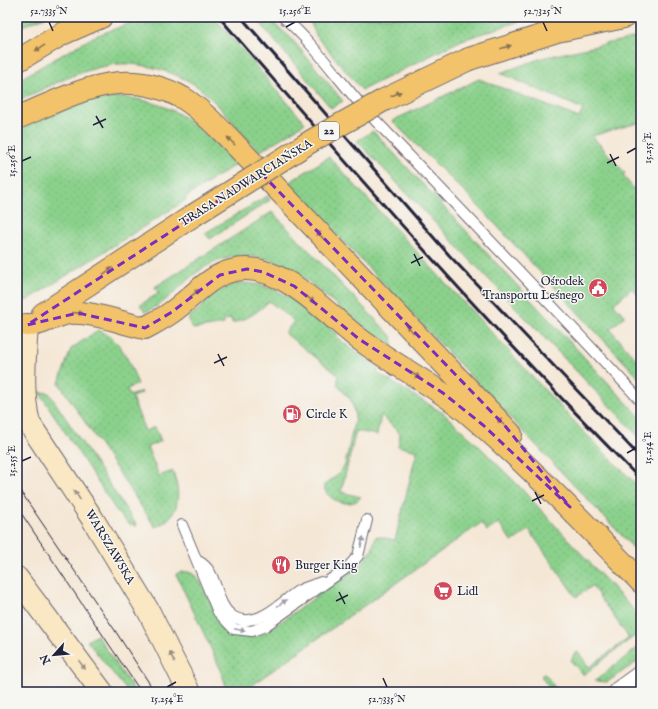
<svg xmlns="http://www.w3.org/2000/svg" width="658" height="709" font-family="'IM FELL English',serif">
<defs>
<pattern id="grass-dots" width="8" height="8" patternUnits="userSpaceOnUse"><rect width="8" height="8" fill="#8bd18c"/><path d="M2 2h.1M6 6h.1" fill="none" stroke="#78b37a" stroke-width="1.8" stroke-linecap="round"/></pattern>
</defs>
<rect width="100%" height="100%" fill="#f6f6f2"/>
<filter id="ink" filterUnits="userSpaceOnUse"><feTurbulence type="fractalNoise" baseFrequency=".025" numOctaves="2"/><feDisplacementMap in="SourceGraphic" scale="8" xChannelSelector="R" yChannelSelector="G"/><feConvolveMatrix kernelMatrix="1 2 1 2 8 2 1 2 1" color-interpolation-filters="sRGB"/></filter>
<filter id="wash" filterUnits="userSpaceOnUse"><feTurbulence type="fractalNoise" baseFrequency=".012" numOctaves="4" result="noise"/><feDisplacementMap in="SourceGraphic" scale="16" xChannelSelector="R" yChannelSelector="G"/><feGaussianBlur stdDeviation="0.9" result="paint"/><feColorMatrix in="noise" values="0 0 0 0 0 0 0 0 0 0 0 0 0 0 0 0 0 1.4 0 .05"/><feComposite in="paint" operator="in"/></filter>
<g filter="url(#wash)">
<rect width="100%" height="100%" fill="#f5e7d6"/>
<path fill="url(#grass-dots)" stroke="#567a64" d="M17,17H45L17,28Z
M146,17H214L305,123L259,152C241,133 218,102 198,87C177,72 137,60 111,65C78,70 47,88 17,101V83L25,76L93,37Z
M255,17H266L290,37L343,101L331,108Z
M308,17H532L462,40L362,90L317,37Z
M641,36V122L592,136L625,173L623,176L641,197V299L632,288L614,304L625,316L610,329L641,365V380L469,196L392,121L479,79L579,118L583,109L500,73L542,58Z
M111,97C172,98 196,123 236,164L185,198L186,200L26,301L17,294V130L85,101Z
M373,131L641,418V439L357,141Z
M329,157L580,428L641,489V556L288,183Z
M267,196L270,200L210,239L205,233Z
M272,212L392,337L393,344L392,346L361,325L293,269C262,252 225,251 196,273C179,286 165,305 145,312L140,305L159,293L155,287Z
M239,283C280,282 308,310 338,334L336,337L379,369L377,373L443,413L480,447L516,483L641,618L640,632L583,675L571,661L574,654L578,652L589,667L629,638L592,586L576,597L529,530L512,542L499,523L487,531L481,523L252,685L256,692H228L220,668L176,574C216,555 204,660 265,633L362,564L372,550L376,536L395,540L417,451L398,446L400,434L381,415L377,435L356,431L341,492L361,497C351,510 324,500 324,485L338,475L345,465L354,423L355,414L351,400L338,386V375L285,333L294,321L269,301C258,312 248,319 232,323V319L224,320V324L194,329C189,325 188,320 190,314L192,315L204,305L203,303C213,293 225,287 239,283Z
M98,330C122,339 129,362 138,384L127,389L130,396L141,391L142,393L132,397L145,431L155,427L161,441L147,447L159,476L173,471C181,494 181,517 155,527L59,383L71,349Z
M39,392L49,393L137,526L129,524L119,515Z
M97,635L135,692H128L87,641Z
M641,645V659L607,682L595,681Z
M543,674L546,675L558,692H552L541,676Z"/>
</g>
<g filter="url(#ink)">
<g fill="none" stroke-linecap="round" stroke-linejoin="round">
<defs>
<path id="lane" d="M283,17C318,47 342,86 374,119C463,212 553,306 641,401
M182,525L218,612L234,629L252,631L265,626L348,567L358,556L367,520
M198,561C219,571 214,602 231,615C254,632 280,603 298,591C305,587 314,585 321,582"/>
<path id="street" d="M619,692L641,676"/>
<path id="secondary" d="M27,325C25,359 21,390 29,423
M17,411L29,423L92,518L149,612L189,692
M17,578L102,692"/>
<path id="primary" d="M469,59L557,31L624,17
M17,61L62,34L101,17
M17,118C74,94 122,64 183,98C200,108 213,123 227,136L511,434
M43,314L194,215
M27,325C41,326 54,315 69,313C91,311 122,323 145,328C154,323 164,318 172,312C196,295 214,268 247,269C288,270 327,314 358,338C391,363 429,382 462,408C482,424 500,442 519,459C561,499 601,540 641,582"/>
</defs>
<use href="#lane" stroke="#6c6771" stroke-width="12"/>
<use href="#street" stroke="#6c6771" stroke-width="23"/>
<use href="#secondary" stroke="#6c6771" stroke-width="24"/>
<use href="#primary" stroke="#6c6771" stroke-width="24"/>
<use href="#lane" stroke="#fff" stroke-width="10"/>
<use href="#street" stroke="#fff" stroke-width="21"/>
<use href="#secondary" stroke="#fae7c3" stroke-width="22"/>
<use href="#primary" stroke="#f2c36a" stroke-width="22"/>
<path stroke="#22223b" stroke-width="1" d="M17,486L114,629L155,692
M17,507L141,692"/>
<path stroke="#22223b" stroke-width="3" d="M219,17C356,175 494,332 641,480
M241,17L449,255L641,458"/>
<defs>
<path id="primary-bridge" d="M194,215L313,140L384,100L469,59"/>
</defs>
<use href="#primary-bridge" stroke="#6c6771" stroke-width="24" stroke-linecap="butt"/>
<use href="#primary-bridge" stroke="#f2c36a" stroke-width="22"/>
</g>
<defs><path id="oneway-solid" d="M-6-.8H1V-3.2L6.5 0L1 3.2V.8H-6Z"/></defs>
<g fill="#8a7252">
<use href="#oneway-solid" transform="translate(506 47) rotate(-18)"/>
<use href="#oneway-solid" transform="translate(40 48) rotate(149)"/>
<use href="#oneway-solid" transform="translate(396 94) rotate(-25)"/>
<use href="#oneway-solid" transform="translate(231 141) rotate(-134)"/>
<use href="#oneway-solid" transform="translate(320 235) rotate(-133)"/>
<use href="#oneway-solid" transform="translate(108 271) rotate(-34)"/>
<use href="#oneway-solid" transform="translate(195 293) rotate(-40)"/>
<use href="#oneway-solid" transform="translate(310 299) rotate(39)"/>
<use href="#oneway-solid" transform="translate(78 313) rotate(5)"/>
<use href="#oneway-solid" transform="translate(410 329) rotate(-134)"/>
<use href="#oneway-solid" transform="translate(415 375) rotate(32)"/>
<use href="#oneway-solid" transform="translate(501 422) rotate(-135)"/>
</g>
<g fill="#998e86">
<use href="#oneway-solid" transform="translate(77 495) rotate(-123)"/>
<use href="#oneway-solid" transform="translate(172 657) rotate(-117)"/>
<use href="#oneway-solid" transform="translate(82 665) rotate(54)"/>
</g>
<g fill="#9c9ca7">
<use href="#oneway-solid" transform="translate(362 542) rotate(-76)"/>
<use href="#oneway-solid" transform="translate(282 603) rotate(-35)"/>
<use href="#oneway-solid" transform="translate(240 630) rotate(12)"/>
</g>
</g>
<path fill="none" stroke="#7b2cbf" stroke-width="3" stroke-dasharray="8 5" stroke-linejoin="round" d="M261,173L506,427L570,507L483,425L443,393L359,339L294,286L263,272L247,269L220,275L172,312L145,328L78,313L27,325Z"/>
<path fill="none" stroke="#22223b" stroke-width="1.5" d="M49,22L53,31M543,22L547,31M286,27L295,22M96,116L103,128M93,125L106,119M627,153L636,148M610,154L616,166M22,161L31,157M607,163L619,157M414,254L420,266M411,263L423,257M218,354L224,366M214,363L227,357M627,453L636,448M22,461L31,457M535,492L541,504M532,501L544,495M339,592L345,604M336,601L348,595M383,678L387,687M167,687L176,682"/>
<defs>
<symbol id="civic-disc" viewBox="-11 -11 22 22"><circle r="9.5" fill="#d1495b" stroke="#f6f6f2"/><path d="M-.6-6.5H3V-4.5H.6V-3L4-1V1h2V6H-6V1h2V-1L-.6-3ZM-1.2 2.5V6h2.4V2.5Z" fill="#fff"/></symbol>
<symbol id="fuel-disc" viewBox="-11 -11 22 22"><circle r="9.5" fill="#d1495b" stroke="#f6f6f2"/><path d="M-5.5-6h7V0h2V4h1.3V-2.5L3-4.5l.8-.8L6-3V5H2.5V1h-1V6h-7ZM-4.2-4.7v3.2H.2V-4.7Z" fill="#fff"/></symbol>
<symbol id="restaurant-disc" viewBox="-11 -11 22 22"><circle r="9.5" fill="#d1495b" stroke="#f6f6f2"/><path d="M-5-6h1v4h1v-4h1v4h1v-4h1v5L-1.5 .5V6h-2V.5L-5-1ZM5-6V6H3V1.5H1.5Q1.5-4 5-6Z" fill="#fff"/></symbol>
<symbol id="supermarket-disc" viewBox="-11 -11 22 22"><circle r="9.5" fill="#d1495b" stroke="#f6f6f2"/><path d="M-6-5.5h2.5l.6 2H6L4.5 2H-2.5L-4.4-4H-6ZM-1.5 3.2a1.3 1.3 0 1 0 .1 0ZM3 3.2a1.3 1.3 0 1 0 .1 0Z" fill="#fff"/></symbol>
</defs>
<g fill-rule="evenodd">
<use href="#civic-disc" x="587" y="277" width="22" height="22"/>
<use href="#fuel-disc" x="281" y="403" width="22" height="22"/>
<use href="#restaurant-disc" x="270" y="554" width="22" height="22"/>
<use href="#supermarket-disc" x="432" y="580" width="22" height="22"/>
</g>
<g text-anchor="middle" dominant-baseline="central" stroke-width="3" stroke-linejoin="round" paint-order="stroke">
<rect fill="#f6f6f2" stroke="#626272" stroke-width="1" x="319" y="122" width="20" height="18" rx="3"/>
<g font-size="11" font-weight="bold" fill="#22223b">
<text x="329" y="131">22</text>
</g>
<g font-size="12" fill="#22223b" stroke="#f6f6f2">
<text transform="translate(246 183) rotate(-32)">TRASA NADWARCIAŃSKA</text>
<text transform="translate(110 547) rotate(59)">WARSZAWSKA</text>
</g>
<g font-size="12" fill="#22223b" stroke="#f6f6f2" text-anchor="start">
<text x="584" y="281" text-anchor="end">Ośrodek<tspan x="584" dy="14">Transportu Leśnego</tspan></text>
<text x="306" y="414">Circle K</text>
<text x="295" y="565">Burger King</text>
<text x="457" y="591">Lidl</text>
</g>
</g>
<rect width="658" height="709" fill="none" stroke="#f6f6f2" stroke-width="44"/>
<g transform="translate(54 655) rotate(243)" stroke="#f6f6f2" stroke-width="3" paint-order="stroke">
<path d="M0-3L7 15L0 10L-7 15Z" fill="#22223b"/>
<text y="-6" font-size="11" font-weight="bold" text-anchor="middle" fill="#22223b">N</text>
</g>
<rect x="22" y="22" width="614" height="665" fill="none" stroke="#22223b" stroke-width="1.5"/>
<g font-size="10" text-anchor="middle" fill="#22223b">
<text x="49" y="14">52.7335°N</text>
<text x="295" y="14">15.256°E</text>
<text x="543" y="14">52.7325°N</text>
<text transform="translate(647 148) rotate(-90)" y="4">15.255°E</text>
<text transform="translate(11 161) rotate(-90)" y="4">15.256°E</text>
<text transform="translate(647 448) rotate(-90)" y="4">15.254°E</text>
<text transform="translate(11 461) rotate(-90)" y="4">15.255°E</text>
<text x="167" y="702">15.254°E</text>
<text x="387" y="702">52.7335°N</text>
</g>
</svg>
